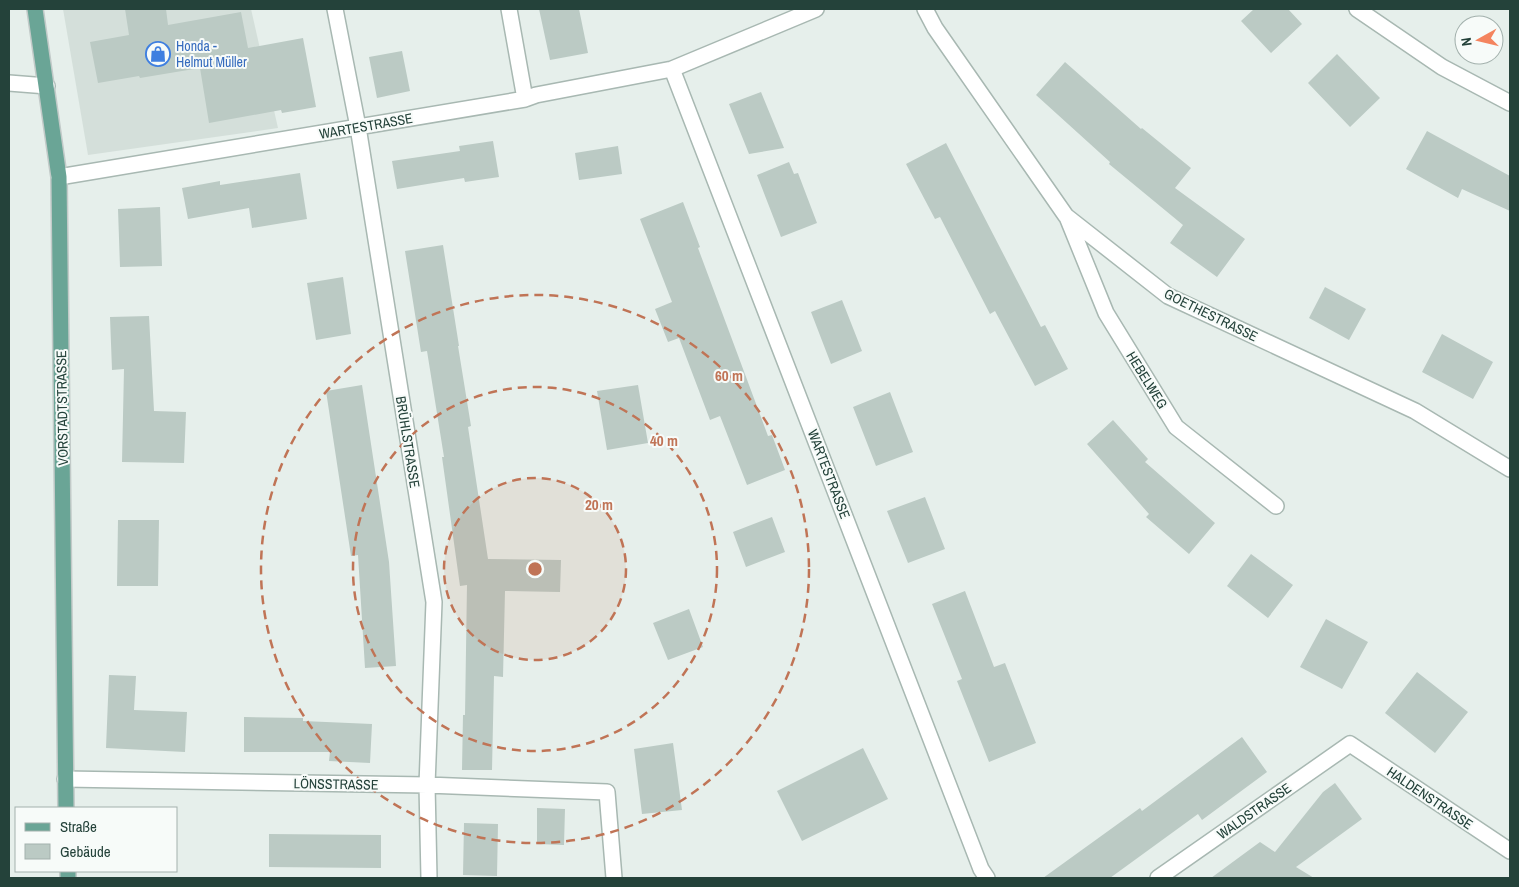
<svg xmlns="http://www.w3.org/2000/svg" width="1519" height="887" font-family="'Archivo Narrow',sans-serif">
<rect width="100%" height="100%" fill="#e6efeb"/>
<path fill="#d4dfda" d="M63,9H251L278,128L88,155Z"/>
<path fill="#bbcac4" d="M125,9H166L168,25L241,12L248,48L303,38L316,107L282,113L281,110L209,123L200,68L140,78L139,76L98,83L90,42L129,35Z
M539,9H579L588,53L550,60Z
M1254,9H1288L1302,24L1271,53L1241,21Z
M402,51L410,91L377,98L369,57Z
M1337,54L1380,98L1350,127L1308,83Z
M1065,62L1141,129L1142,128L1191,168L1175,188L1245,239L1217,277L1170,243L1183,225L1109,164L1110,162L1036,95Z
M761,92L784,148L749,154L729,104Z
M1427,131L1510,176V211L1462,189L1458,198L1406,169Z
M493,141L499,177L465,182L464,178L397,189L392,161L460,151L459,146Z
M946,143L1041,327L1045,325L1068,369L1035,386L995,311L990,314L940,217L935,219L906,164Z
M618,146L622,174L579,180L575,153Z
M789,162L794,174L798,173L817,223L781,237L757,175Z
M300,173L307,219L252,228L249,208L188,219L182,188L220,181V185Z
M683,202L700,247L698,248L768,436L772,435L785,470L747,485L720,416L710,420L679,338L668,342L655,309L672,302L640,219Z
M160,207L162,266L120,267L118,209Z
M443,245L459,346H458L471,426L468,427L488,559L561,560L560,592L505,591L503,677L494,676L492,770H462L463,715H465L467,585L460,586L442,457H444L427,351L421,352L405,251Z
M343,277L351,334L316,340L307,283Z
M1325,287L1366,309L1349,340L1309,318Z
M842,300L862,351L831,364L811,312Z
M149,316L154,411L186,412L184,463L122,462L124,369L112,370L110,317Z
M1442,334L1493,362L1473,399L1422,372Z
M362,385L389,562L396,666L365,668L358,555L351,556L326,391Z
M638,385L648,443L607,450L597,391Z
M890,392L913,452L876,466L853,407Z
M1113,420L1148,459L1145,462L1215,523L1189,554L1146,517L1149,514L1087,444Z
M925,497L945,549L908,563L887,511Z
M772,517L785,552L746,567L733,532Z
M118,520H159L158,586H117Z
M1251,554L1293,585L1268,618L1227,586Z
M965,591L994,667L1005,663L1036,743L989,762L957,681L962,679L932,604Z
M689,609L703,647L668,660L653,623Z
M1326,619L1368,642L1342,689L1300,667Z
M1417,672L1468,712L1435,753L1385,713Z
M109,675L136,676L134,710L187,712L185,752L106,748Z
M244,717L303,718V721L372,724L370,763L329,761L330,752H244Z
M1242,737L1267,772L1202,820L1198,814L1110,878H1043L1140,808L1142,811Z
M673,743L682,810L642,814L634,749Z
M863,748L888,799L802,841L777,791Z
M1335,783L1362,819L1296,867L1314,878H1211L1260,842L1275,852L1323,792Z
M537,808L565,809L564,845L537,844Z
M464,823L498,824L497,876L463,875Z
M269,834L381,835V868L269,867Z"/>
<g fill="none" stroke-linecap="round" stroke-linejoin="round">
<defs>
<path id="minor" d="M335,9L358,127L434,602L427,785L429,878
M509,9L525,99
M925,9L935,28L1066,216L1168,296L1415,411L1510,469
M1357,9L1442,67L1510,103
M672,69L981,869L987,878
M9,83L47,86
M59,177L525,99L536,95L672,69L816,9
M1067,217L1106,313L1176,427L1276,506
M65,779L427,785L607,792L614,878
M1158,878L1350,744L1510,851"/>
<path id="major" d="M35,9L59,177L66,808
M68,871V878"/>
</defs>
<use href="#minor" stroke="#a8b8b2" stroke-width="18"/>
<use href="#major" stroke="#c2cac8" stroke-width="18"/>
<use href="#minor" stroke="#fff" stroke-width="15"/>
<use href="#major" stroke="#6aa596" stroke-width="15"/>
</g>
<circle cx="535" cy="569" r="91" fill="#c07456" fill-opacity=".12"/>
<g fill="none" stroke="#c07456" stroke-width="2.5" stroke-dasharray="9 6">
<circle cx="535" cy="569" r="91"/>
<circle cx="535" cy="569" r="182"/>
<circle cx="535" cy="569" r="274"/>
</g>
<defs>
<symbol id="shop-ring" viewBox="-11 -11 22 22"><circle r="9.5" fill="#f7fbf9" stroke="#3f7fe0" stroke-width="1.5"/><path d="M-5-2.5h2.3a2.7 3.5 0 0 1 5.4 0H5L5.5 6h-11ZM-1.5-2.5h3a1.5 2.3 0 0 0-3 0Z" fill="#3f7fe0"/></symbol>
</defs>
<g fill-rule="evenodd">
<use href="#shop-ring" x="144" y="40" width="28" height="28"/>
</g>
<g text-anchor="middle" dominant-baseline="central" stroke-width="4" stroke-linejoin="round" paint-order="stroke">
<g font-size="14" fill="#366cbe" stroke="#f7fbf9" text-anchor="start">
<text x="176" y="46">Honda -<tspan x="176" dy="16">Helmut Müller</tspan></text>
</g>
<g font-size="14" fill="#24423a" stroke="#f7fbf9">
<text transform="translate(366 126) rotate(-10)">WARTESTRASSE</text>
<text transform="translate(1211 315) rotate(26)">GOETHESTRASSE</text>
<text transform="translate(1147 380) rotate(58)">HEBELWEG</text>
<text transform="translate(62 408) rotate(-91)">VORSTADTSTRASSE</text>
<text transform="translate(408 442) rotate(81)">BRÜHLSTRASSE</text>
<text transform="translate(829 474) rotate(69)">WARTESTRASSE</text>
<text transform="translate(336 784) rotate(1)">LÖNSSTRASSE</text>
<text transform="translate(1430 798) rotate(34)">HALDENSTRASSE</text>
<text transform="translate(1254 811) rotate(-35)">WALDSTRASSE</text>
</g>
</g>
<circle cx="535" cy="569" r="8" fill="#c07456" stroke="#f7fbf9" stroke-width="2.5"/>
<g font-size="15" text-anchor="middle" font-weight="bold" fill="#c07456" stroke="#f7fbf9" stroke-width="4" stroke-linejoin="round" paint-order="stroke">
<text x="729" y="381">60 m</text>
<text x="664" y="446">40 m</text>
<text x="599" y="510">20 m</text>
</g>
<rect width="1519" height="887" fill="none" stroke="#24423a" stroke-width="20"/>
<rect x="15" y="807" width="162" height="65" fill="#f7fbf9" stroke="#a3b1ad"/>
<rect x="25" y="823" width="25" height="8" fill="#6aa596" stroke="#a3b1ad"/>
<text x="60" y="832" font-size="15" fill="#24423a">Straße</text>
<rect x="25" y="844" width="25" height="15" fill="#bbcac4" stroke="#a3b1ad"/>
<text x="60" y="857" font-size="15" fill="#24423a">Gebäude</text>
<g transform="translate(1479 40) rotate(262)"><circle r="24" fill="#f7fbf9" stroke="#a3b1ad"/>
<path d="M0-4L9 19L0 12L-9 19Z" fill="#f4845f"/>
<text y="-8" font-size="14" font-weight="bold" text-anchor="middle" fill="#24423a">N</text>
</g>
</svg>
